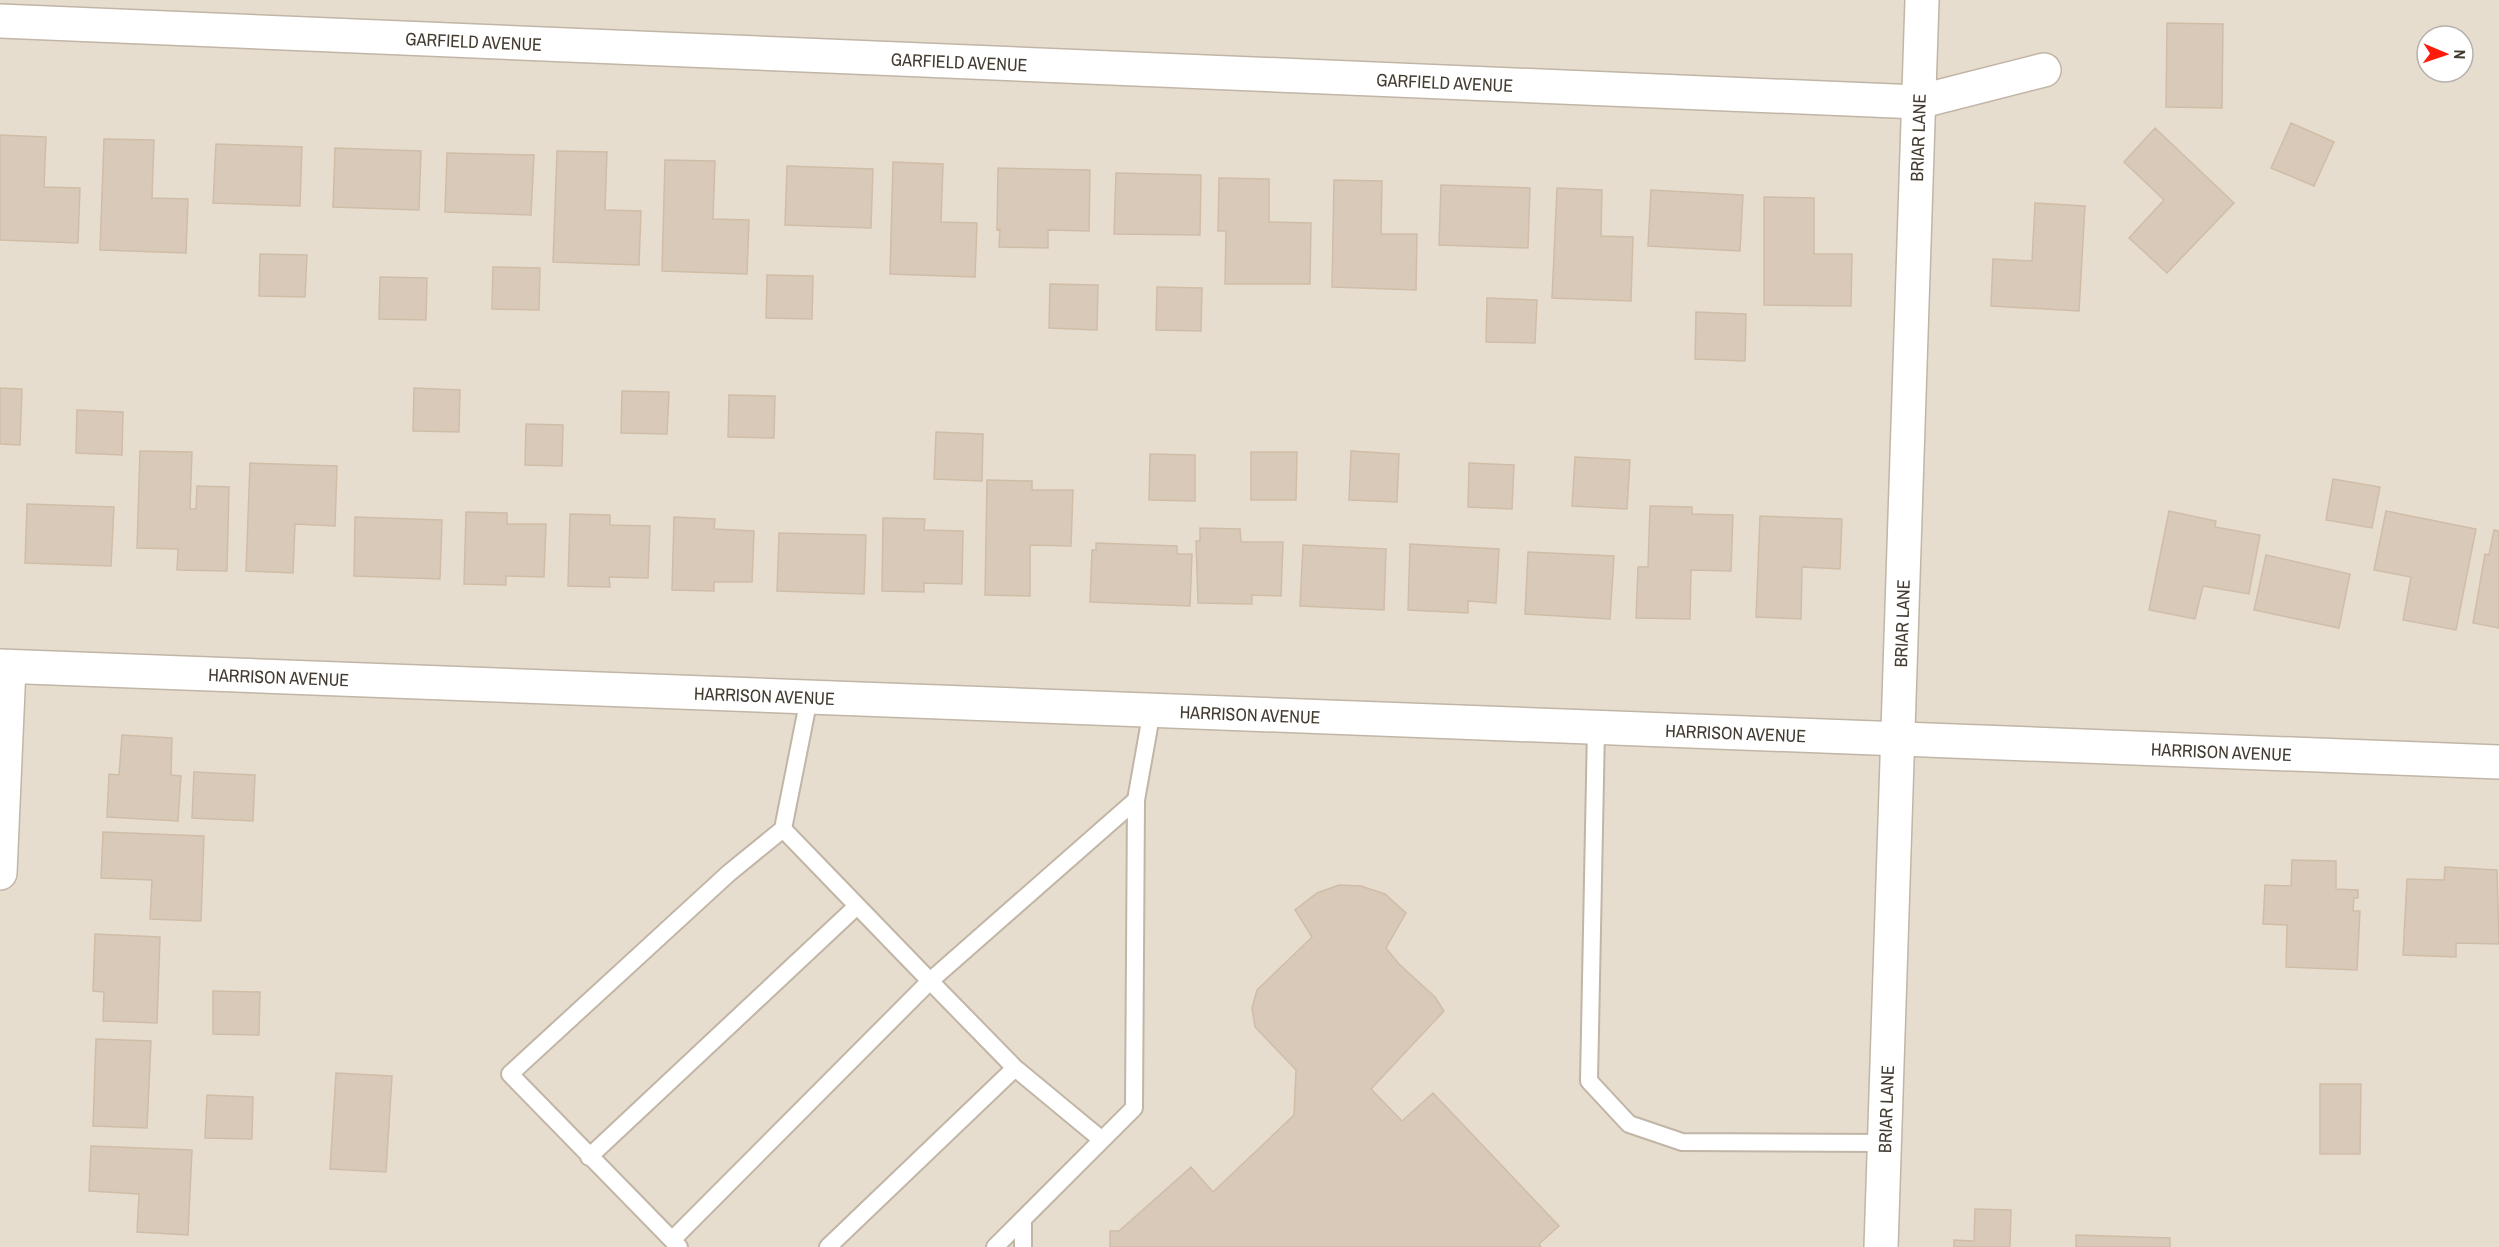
<svg xmlns="http://www.w3.org/2000/svg" width="2499" height="1247" font-family="'Archivo Narrow',sans-serif">
<rect width="100%" height="100%" fill="#f2ebe1"/>
<path fill="#e7ddce" fill-rule="evenodd" d="M0,0H2499V1247H0ZM2427,36H2463V72H2427Z"/>
<path fill="#d8c9b8" stroke="#d0bda8" stroke-width="1.5" d="M2167,23L2223,24L2222,108L2166,107Z
M2291,123L2334,142L2314,186L2271,168Z
M2155,128L2234,203L2167,273L2129,238L2164,200L2124,162Z
M0,135L46,137L44,187L80,188L78,243L0,240Z
M104,139L154,140L152,198L188,199L186,253L100,250Z
M216,144L302,147L300,206L213,203Z
M335,148L421,151L419,210L333,207Z
M557,151L607,152L605,210L641,211L639,265L553,262Z
M447,153L534,155L531,215L445,212Z
M665,160L715,161L713,219L749,220L747,274L662,271Z
M893,162L943,164L941,222L977,223L975,277L890,274Z
M787,166L873,169L871,228L785,225Z
M998,168L1090,170L1089,231L1048,230V248L999,247L1000,229L997,230Z
M1116,173L1201,175L1200,235L1114,234Z
M1219,178L1269,179V222L1311,223L1310,284H1225L1226,231H1218Z
M1334,180L1382,181L1381,234H1417L1416,290L1332,287Z
M1441,185L1530,188L1528,248L1439,245Z
M1557,188L1602,190L1601,236L1633,237L1631,301L1552,298Z
M1651,190L1743,195L1740,251L1648,246Z
M1764,197L1814,198V254H1852L1851,306L1764,305Z
M2035,203L2085,206L2079,311L1991,306L1993,259L2032,261Z
M260,254L307,255L305,297L259,296Z
M493,267L540,268L539,310L492,309Z
M767,275L813,276L812,319L766,318Z
M380,277L427,278L426,320L379,319Z
M1050,284L1098,285L1097,330L1049,328Z
M1157,287L1202,288L1201,331L1156,330Z
M1487,298L1537,300L1535,343L1486,342Z
M1696,312L1746,314L1745,361L1695,359Z
M0,388L22,389L20,445L0,444Z
M414,388L460,390L459,432L413,431Z
M622,391L669,392L667,434L621,433Z
M729,395L775,396L774,438L728,437Z
M77,410L123,412L122,455L76,453Z
M526,424L563,425L562,466L525,465Z
M936,432L983,434L982,481L934,479Z
M140,451L192,452L190,509H196L197,486L229,487L227,571L177,570L178,549L137,548Z
M1351,451L1399,454L1397,502L1349,500Z
M1251,452H1297L1296,500H1251Z
M1150,454L1195,455V501L1149,500Z
M1575,457L1630,460L1627,509L1572,506Z
M250,463L337,466L335,526L295,524L293,573L246,571Z
M1469,463L1514,465L1512,509L1468,507Z
M2333,479L2380,487L2372,528L2326,520Z
M987,480L1032,481V490H1073L1071,546L1030,545V596L985,595Z
M27,504L114,507L111,566L25,563Z
M1650,506L1692,507V514L1733,515L1731,571L1691,570L1690,619L1636,618L1638,567H1648Z
M2169,511L2216,521L2215,527L2260,535L2249,594L2203,586L2195,619L2149,610Z
M2386,511L2476,529L2456,630L2403,620L2411,577L2374,570Z
M466,512L507,513V524H546L544,577L506,576V585L464,584Z
M570,514L610,515V525L650,526L648,578L609,577L610,587L568,586Z
M1760,516L1842,519L1840,569L1802,567L1801,619L1756,617Z
M355,517L442,520L440,579L354,576Z
M674,517L715,519L714,529L754,531L752,582H714V591L672,590Z
M883,518L925,519L924,530L963,531L962,584L924,583V592L882,591Z
M1200,528L1240,529L1241,542H1283L1281,596L1252,595V604L1198,603L1196,541H1200Z
M2494,530L2499,531V628L2473,623L2485,554L2489,555Z
M779,533L866,535L864,594L777,591Z
M1096,543L1177,546V554H1192L1190,606L1090,602L1092,550H1096Z
M1410,544L1499,549L1496,603L1468,601V613L1408,610Z
M1303,545L1386,549L1384,610L1300,606Z
M1528,552L1614,556L1610,619L1525,614Z
M2266,555L2350,574L2339,628L2254,610Z
M122,735L172,738L171,775L181,776L178,821L107,817L109,774L119,775Z
M194,772L255,775L253,821L192,818Z
M103,832L204,836L201,921L150,919L152,880L101,878Z
M2292,860L2336,861V889L2358,890V898H2354L2353,911H2360L2357,970L2286,967L2287,925L2263,924L2265,885L2291,886Z
M2445,867L2497,870L2499,944L2456,943V957L2403,955L2407,879L2444,880Z
M1339,885L1361,886L1385,894L1406,913L1386,948L1399,964L1435,997L1444,1011L1371,1089L1402,1121L1433,1093L1559,1226L1539,1244L1541,1247H1110V1231H1119L1191,1167L1213,1192L1294,1115L1296,1070L1255,1027L1252,1008L1257,990L1312,937L1295,910L1317,893Z
M95,934L160,937L157,1023L103,1021L104,992L93,991Z
M213,991L260,992L259,1035L213,1034Z
M96,1039L151,1041L147,1128L93,1126Z
M336,1073L392,1076L386,1172L330,1169Z
M2320,1084H2361L2360,1154H2320Z
M207,1095L253,1097L252,1139L205,1138Z
M91,1146L192,1150L188,1235L137,1232L139,1194L89,1191Z
M1975,1209L2011,1210L2010,1247H1954V1240L1974,1241Z
M2076,1235L2170,1238V1247H2076Z"/>
<g fill="none" stroke-linecap="round" stroke-linejoin="round">
<defs>
<path id="service" d="M1596,728L1589,1081L1629,1124L1682,1142L1884,1143
M1102,1140L1015,1068L930,981L1136,800
M589,1157L857,906
M672,1240L930,981L783,829
M679,1247L510,1074L729,873L783,829L809,698
M828,1247L1015,1068
M995,1247L1134,1108L1136,800L1152,710
M1023,1247V1219"/>
<g id="minor">
<path id="s1" d="M0,21L1918,102L2044,70"/>
<path id="s2" d="M0,666L2499,762"/>
<path d="M0,873L9,667"/>
<path id="s3" d="M1881,1247L1922,0"/>
</g>
</defs>
<use href="#service" stroke="#c1b5a6" stroke-width="20"/>
<use href="#minor" stroke="#c1b5a6" stroke-width="36"/>
<use href="#service" stroke="#fff" stroke-width="16"/>
<use href="#minor" stroke="#fff" stroke-width="33"/>
</g>
<g text-anchor="middle" dominant-baseline="central" stroke-width="5" stroke-linejoin="round" paint-order="stroke">
<g font-size="18" fill="#443b31" stroke="#fff">
<text stroke="none"><textPath href="#s1" startOffset="474">GARFIELD AVENUE</textPath></text>
<text stroke="none"><textPath href="#s1" startOffset="960">GARFIELD AVENUE</textPath></text>
<text stroke="none"><textPath href="#s1" startOffset="1446">GARFIELD AVENUE</textPath></text>
<text stroke="none"><textPath href="#s3" startOffset="1110">BRIAR LANE</textPath></text>
<text stroke="none"><textPath href="#s3" startOffset="624">BRIAR LANE</textPath></text>
<text stroke="none"><textPath href="#s2" startOffset="279">HARRISON AVENUE</textPath></text>
<text stroke="none"><textPath href="#s2" startOffset="765">HARRISON AVENUE</textPath></text>
<text stroke="none"><textPath href="#s2" startOffset="1251">HARRISON AVENUE</textPath></text>
<text stroke="none"><textPath href="#s2" startOffset="1737">HARRISON AVENUE</textPath></text>
<text stroke="none"><textPath href="#s2" startOffset="2223">HARRISON AVENUE</textPath></text>
<text stroke="none"><textPath href="#s3" startOffset="138">BRIAR LANE</textPath></text>
</g>
</g>
<g transform="translate(2445 54) rotate(92)"><circle r="28" fill="#ffffff" stroke="#b4b1ad" stroke-width="1.5"/>
<path d="M0-4.5L10 22L0 15L-10 22Z" fill="#ff1b0b"/>
<text y="-9" font-size="16" font-weight="bold" text-anchor="middle" fill="#443b31">N</text>
</g>
</svg>
